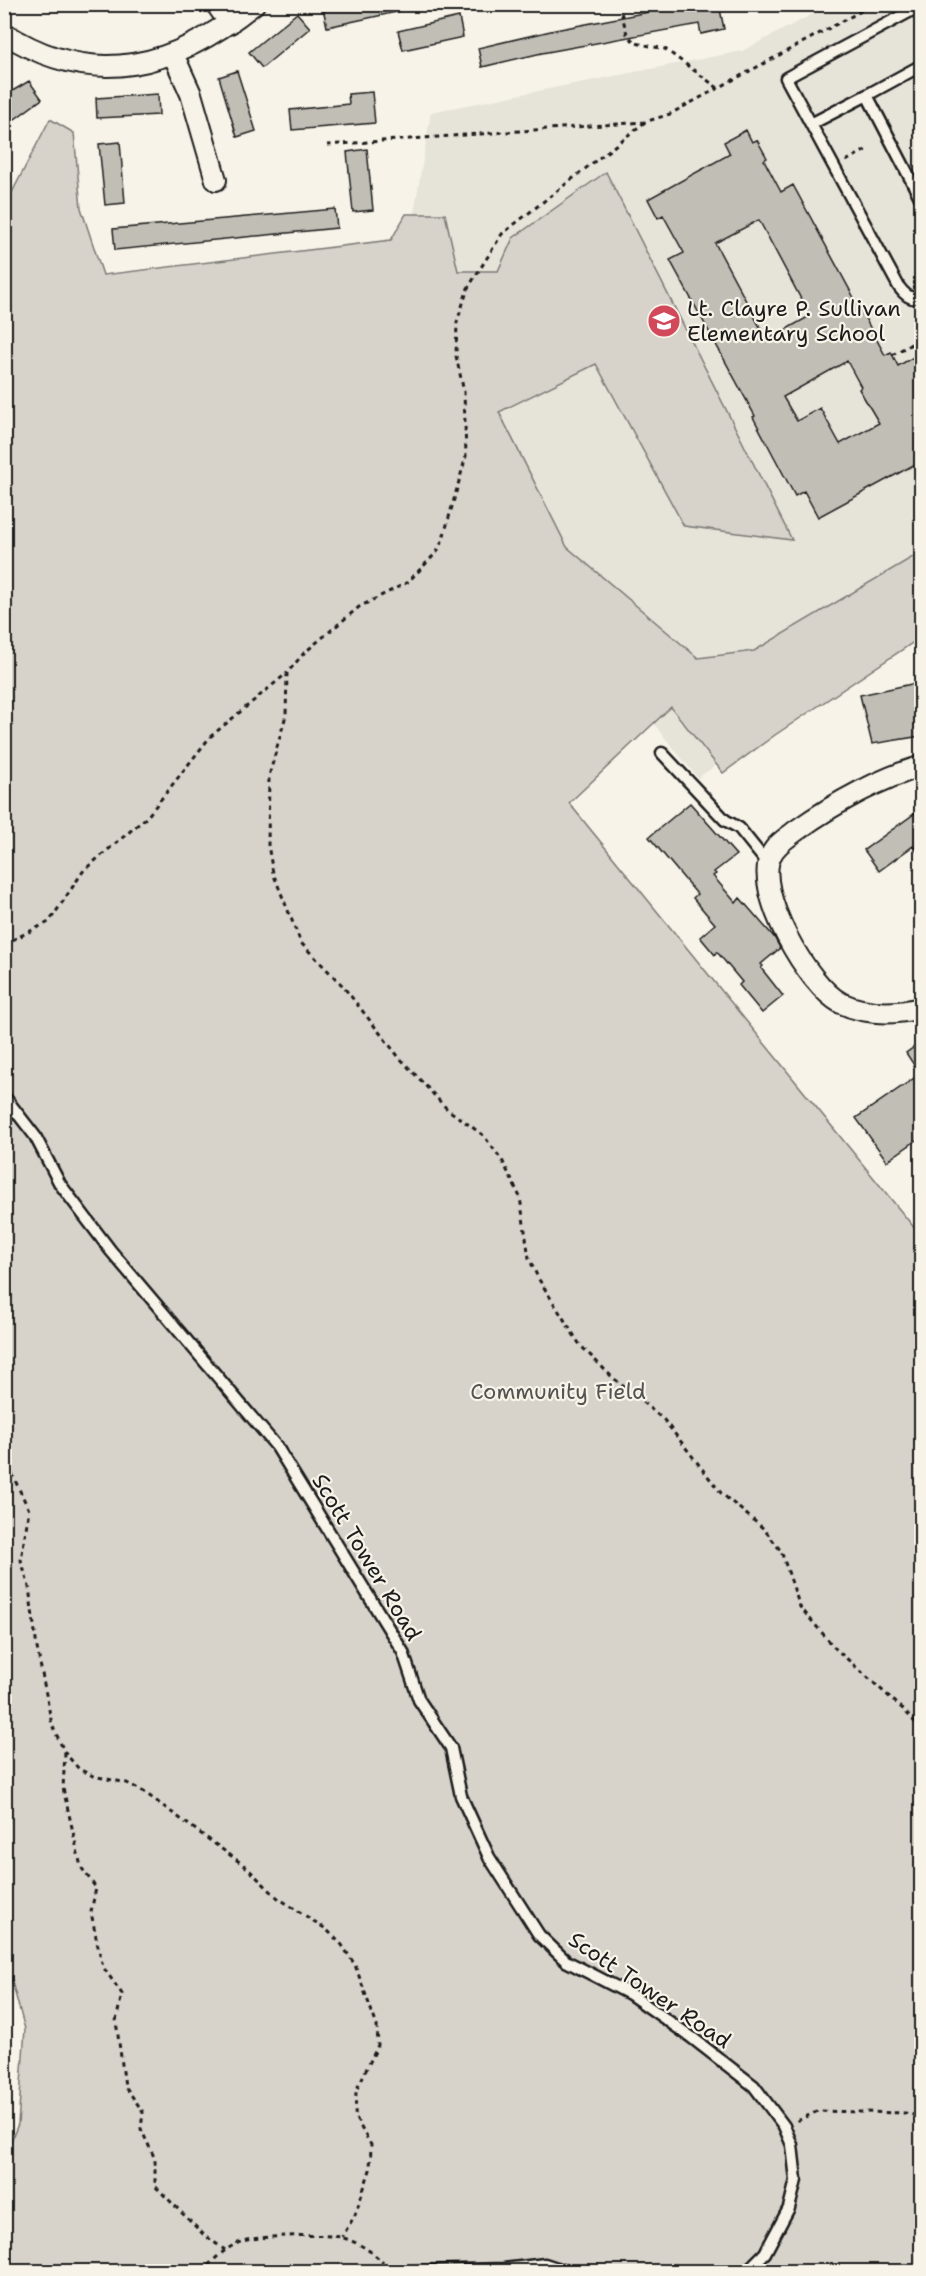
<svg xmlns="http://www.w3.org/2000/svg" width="926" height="2276" font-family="'Shantell Sans',sans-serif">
<rect width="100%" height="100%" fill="#f7f3e8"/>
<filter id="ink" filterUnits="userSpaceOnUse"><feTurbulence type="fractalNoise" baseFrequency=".0167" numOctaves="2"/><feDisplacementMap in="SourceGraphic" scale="12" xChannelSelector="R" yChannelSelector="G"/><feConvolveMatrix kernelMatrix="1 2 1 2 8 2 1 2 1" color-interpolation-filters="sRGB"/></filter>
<g filter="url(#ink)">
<path fill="#e6e3d9" d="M830,5H921V619L698,778L660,732L617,671L408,249L431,112L742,51Z"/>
<path fill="#d7d3cb" stroke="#7a7874" stroke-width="1.5" d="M50,119L74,133L81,208L103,275L391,240L406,214H445L458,271H498L513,238L606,172L792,540L684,526L596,364L499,412L567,547L698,658L754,651L921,552V637L775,735L723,773L671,707L569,803L921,1236V2271H5V2156L18,2124L25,2029L5,1957L4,1873L10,1807L4,1784L5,206Z"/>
<path fill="#c0beb5" stroke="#1c1c1c" stroke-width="1.5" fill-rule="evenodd" d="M340,4H406V10L327,27L323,8Z
M690,4H719L724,29L701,34L699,24L542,53L482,67L478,48L555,30Z
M297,13L310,28L262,68L249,52Z
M459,17L463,37L403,50L398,31Z
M237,71L256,131L237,137L219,77Z
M29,81L42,99L4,127V96Z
M372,92L375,123L292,130L290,110L349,104L348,94Z
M158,94L159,115L97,118L96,98Z
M746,130L752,142L757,140L767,158L764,160L781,192L793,185L885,355L891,352L898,366L917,355L921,363V461L818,517L804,491L795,496L753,417L755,416L670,260L684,253L663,215L658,218L648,199L730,154L724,142ZM759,220L810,316L767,340L715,243ZM847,361L861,387L859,389L879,423L840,444L820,408L797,421L783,397Z
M120,142L125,203L105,205L99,144Z
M367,149L373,210L353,212L347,152Z
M335,209L337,228L115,250L113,229Z
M921,682V736L872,744L860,695Z
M690,803L736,855L714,872L716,874L713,876L736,903L740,898L774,937L780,948L761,964L763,966L761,968L783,996L762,1013L739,985L742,982L717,952L715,955L700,937L715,924L693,898L697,894L649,837Z
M921,809V858L913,846L879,871L864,850Z
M921,1042V1137L887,1161L856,1118L920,1074L906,1053Z"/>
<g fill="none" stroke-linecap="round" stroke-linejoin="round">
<defs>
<path id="lane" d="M922,5L786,78L899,287C904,294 912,302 922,296
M922,65L867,95L922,201
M811,124L867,95
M662,753L725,820L739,828L768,864
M4,1096L35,1136L60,1184L111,1251L277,1447L403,1652L419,1700L451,1748L461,1796L489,1857L539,1935L566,1961L630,1994L691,2037L754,2086L784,2126L792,2145L796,2180L789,2208L765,2253L746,2272
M390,2272L504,2269L545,2264L569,2272"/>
<path id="street" d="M216,4L230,23
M4,33C94,91 176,67 254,4
M173,54L191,94L216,180
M922,766C876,780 835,803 797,830C788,837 776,844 771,855C753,891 808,986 841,1003C866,1015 896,1014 922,1008"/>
</defs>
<use href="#lane" stroke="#1c1c1c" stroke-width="15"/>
<use href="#street" stroke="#1c1c1c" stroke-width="24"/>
<path stroke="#1c1c1c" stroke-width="3" stroke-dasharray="4.5 4.5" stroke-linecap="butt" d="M619,4L627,34L635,43L665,49L718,88
M645,122L502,234L468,288L457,322L456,356L464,392L466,456L443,539L437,552L408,582L359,607L304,653L287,673L286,715L269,776L268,845L273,873L301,943L342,985L398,1056L447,1109L483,1135L502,1160L520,1197L529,1258L538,1278L580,1345L611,1376L664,1420L721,1493L764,1529L781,1551L800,1607L835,1648L904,1710L922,1730
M327,145L645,122L670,114L874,4
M846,161L866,150
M913,343L922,360
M892,355L922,338
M4,944L49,922L84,870L147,817L210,737L287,673
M4,1457L29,1510L21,1560L29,1587L37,1648L52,1725L65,1753L79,1769L93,1776L127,1783L144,1792L245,1866L278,1898L326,1929L342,1945L355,1965L377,2026L378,2045L356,2091L355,2117L371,2145L370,2170L355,2215L342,2237
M65,1753L63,1788L81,1867L96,1888L91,1912L97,1942L103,1967L122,1994L116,2021L125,2086L143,2112L141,2129L155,2159V2186L204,2235L225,2250
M797,2121L818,2111L905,2113L922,2117
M202,2272C214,2259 226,2247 243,2241C257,2236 331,2233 344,2238C359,2243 372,2251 383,2263"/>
<use href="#lane" stroke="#f7f3e8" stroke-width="10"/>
<use href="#street" stroke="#f7f3e8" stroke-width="20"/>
</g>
</g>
<defs>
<symbol id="school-disc" viewBox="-11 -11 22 22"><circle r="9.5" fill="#d1495b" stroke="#f7f3e8"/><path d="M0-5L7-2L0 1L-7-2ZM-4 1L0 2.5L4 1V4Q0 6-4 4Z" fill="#fff"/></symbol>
</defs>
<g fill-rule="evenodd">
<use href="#school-disc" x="645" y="302" width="38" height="38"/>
</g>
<g text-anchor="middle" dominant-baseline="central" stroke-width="4.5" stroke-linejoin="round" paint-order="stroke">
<g font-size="22" fill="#1c1c1c" stroke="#f7f3e8" text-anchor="start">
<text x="687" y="308">Lt. Clayre P. Sullivan<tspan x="687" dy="25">Elementary School</tspan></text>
</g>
<g font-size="22" fill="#545351" stroke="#f7f3e8">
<text x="558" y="1391">Community Field</text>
</g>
<g font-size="22" fill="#1c1c1c" stroke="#f7f3e8">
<text transform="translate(367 1557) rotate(59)">Scott Tower Road</text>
<text transform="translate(650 1990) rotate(34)">Scott Tower Road</text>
</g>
</g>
<rect width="926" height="2276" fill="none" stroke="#f7f3e8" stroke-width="24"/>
<rect x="12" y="12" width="902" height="2252" fill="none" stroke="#1c1c1c" stroke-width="2" filter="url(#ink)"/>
</svg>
